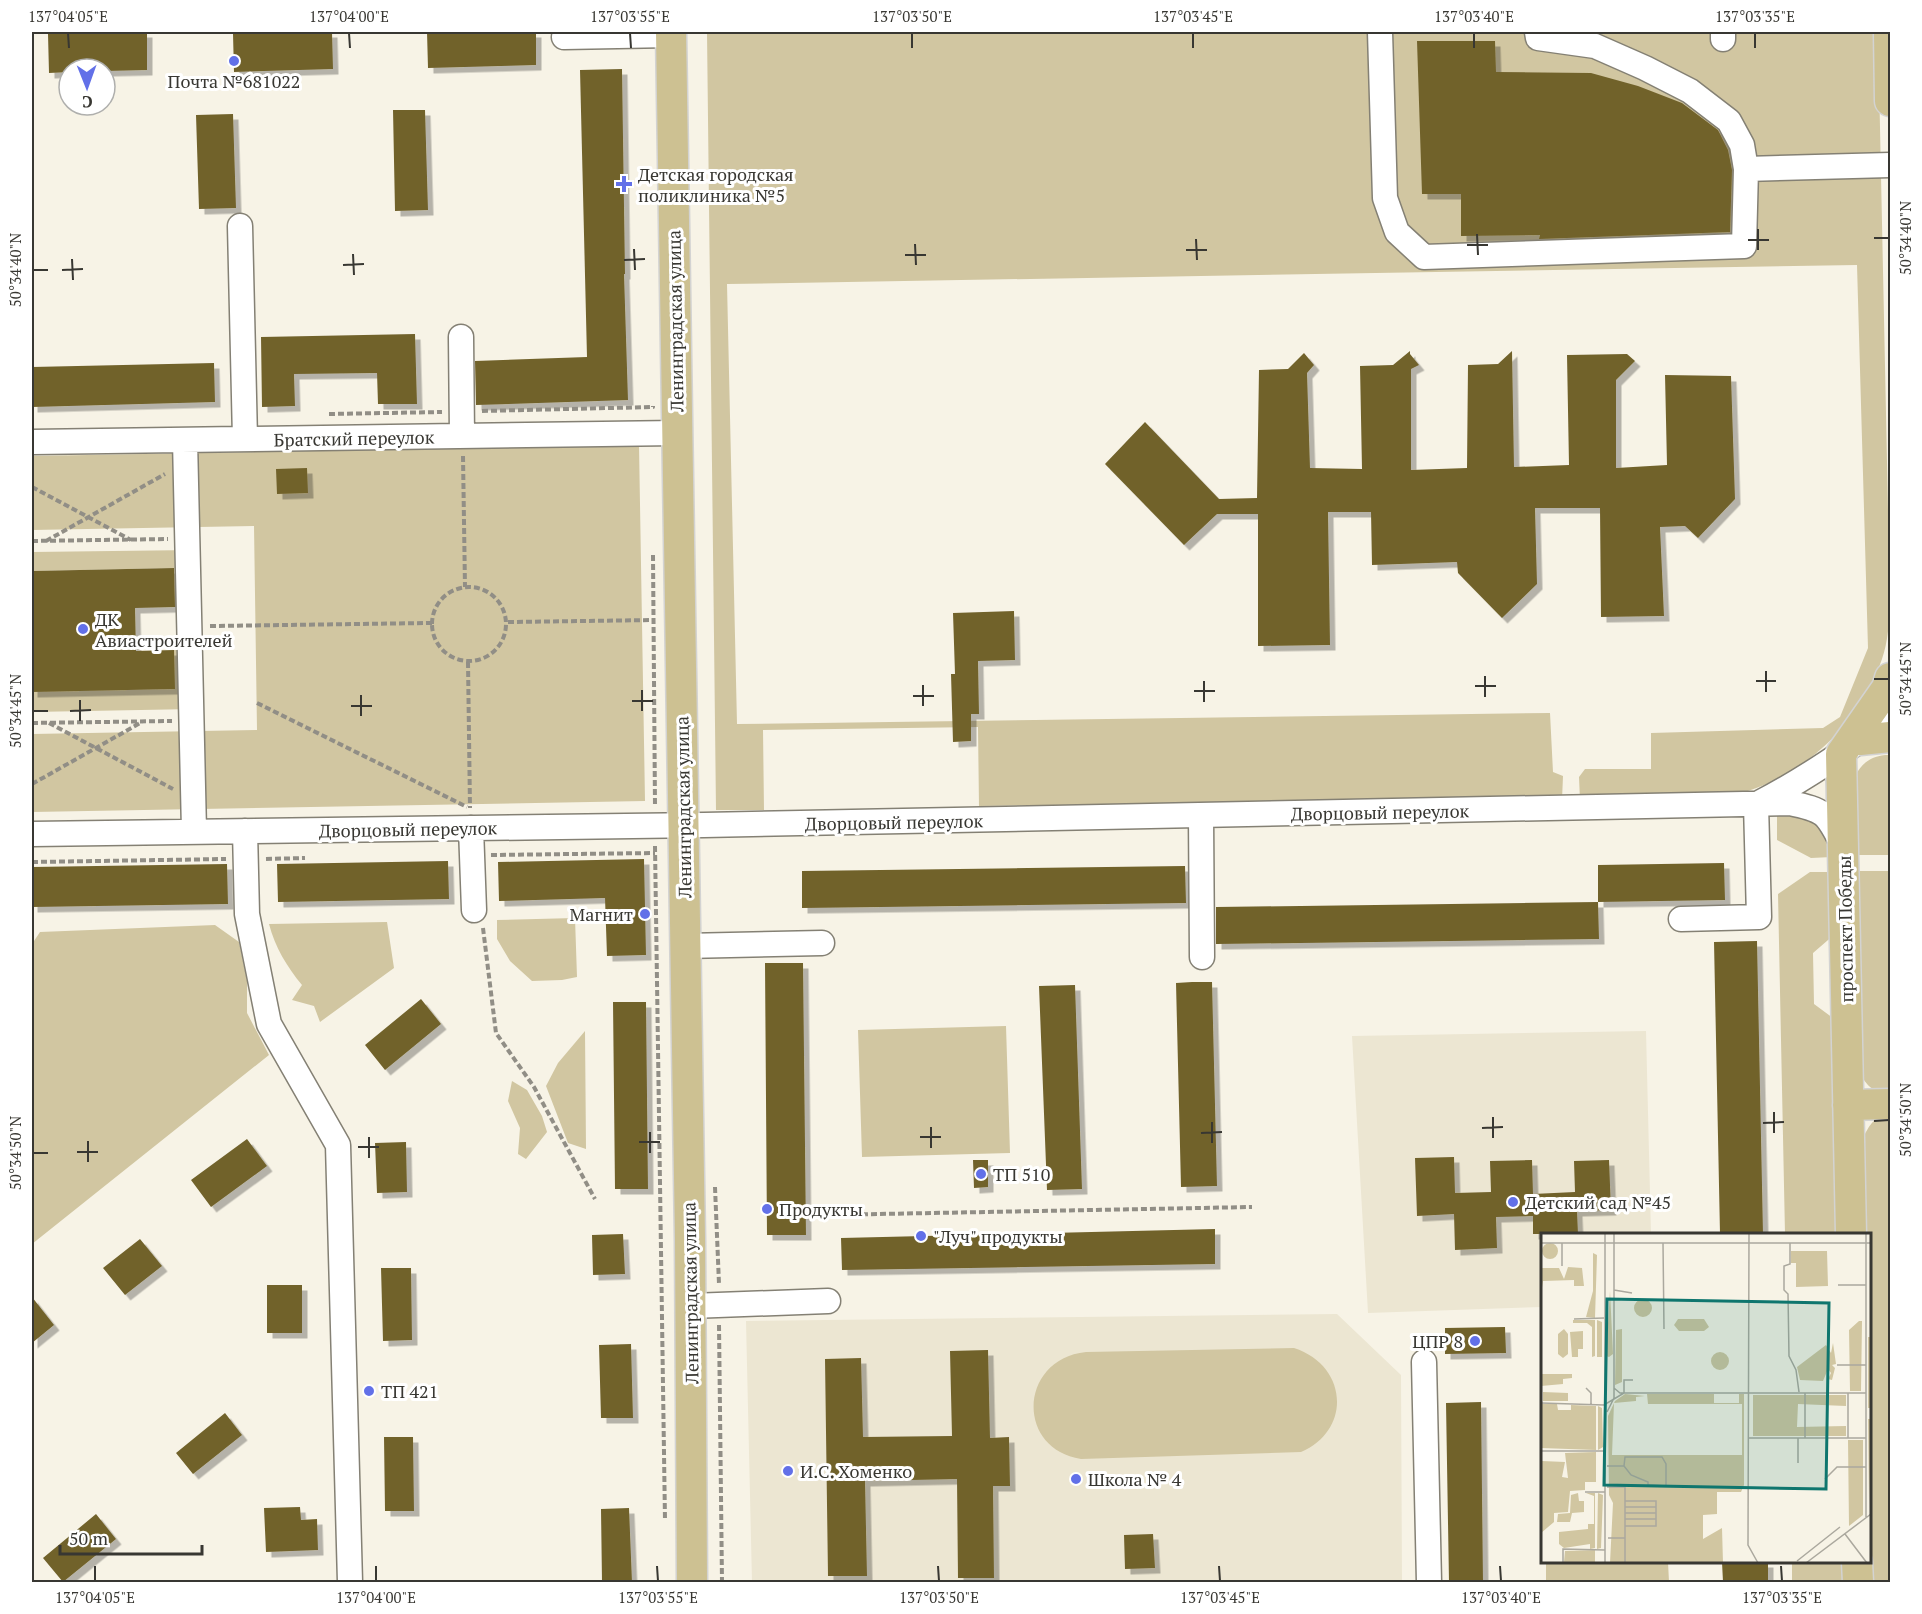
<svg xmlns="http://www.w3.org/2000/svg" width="1922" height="1614" font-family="'PT Serif',serif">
<defs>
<filter id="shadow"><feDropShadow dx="5.5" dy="5.5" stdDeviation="0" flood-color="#0004"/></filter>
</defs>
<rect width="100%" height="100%" fill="#f7f3e6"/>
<path fill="#ece6d2" d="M1646,1031L1651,1234H1542V1307L1368,1313L1352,1036Z
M1337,1314L1401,1375L1402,1582H752L746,1321Z"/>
<path fill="#d1c6a1" d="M707,32H1878L1890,605C1889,623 1888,642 1882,659C1856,733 1790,789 1712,799C1698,800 1684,799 1671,799C1640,800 1610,800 1580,800L1579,777L1585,769H1651V733L1823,728L1840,717L1868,648L1857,265L727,284L737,724L1550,713L1553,772L1563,776L1562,800L979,806L978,727L763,730L764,810H716Z
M639,445L645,801L32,812V734L257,730L254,526L32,530V456Z
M194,550V607H175L174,568L32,571V552Z
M174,650H194L195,709L32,712V691L174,689Z
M1885,755H1890V855H1854L1855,776C1862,763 1870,757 1885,755Z
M1777,813L1807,816L1822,829L1830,840L1832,857L1811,858L1777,840Z
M1854,871H1890V1092C1873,1090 1869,1090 1860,1073Z
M1810,872H1834L1835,934L1813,953L1814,1004L1837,1021L1842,1234H1785L1778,894Z
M575,918L577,977L562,980L532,981L510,961L497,939V920Z
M387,922L394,968L320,1022L314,1006L292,1000L302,985C287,967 275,947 269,924Z
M215,925L239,942L247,981V1013L269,1055L32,1244V1000L34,985L32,965V944L40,932Z
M1006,1026L1010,1153L862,1157L858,1030Z
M585,1031L586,1149L568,1143L546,1086L558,1063Z
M512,1081L527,1090L542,1116L547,1132L526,1159L518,1154L520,1128L508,1101Z
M1890,1113V1582H1872L1870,1446V1234H1865L1863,1138C1871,1122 1874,1118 1890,1113Z
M1294,1348C1347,1365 1353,1429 1301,1452L1081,1459C1015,1449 1019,1359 1086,1352Z
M1546,1562H1668L1669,1582H1546Z
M1792,1562H1848V1582H1792Z"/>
<path fill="#71622c" filter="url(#shadow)" d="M147,32V70L105,71V69H69V72L49,73L48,34Z
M332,32L333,69L234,72L233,34Z
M427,32H536V65L428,68Z
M1417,41H1495L1496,72L1591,73L1638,86L1682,103L1718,130L1728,150L1732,170L1730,232L1539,239L1540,235L1461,236V194H1422Z
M622,69L625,274H624L628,400L476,405L475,361L587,357L580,70Z
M393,110H425L428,210L395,211Z
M233,114L236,208L199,209L196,115Z
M415,334L417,404H378L377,373L294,374L295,406L262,407L261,337Z
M1410,351V354L1419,365L1411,369V470L1467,468L1468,365L1498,364L1512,351L1514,467L1569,465L1567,355L1627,354L1635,361L1616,380V468L1667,465L1665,375L1731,376L1735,499L1698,538L1685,526L1660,527L1664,616L1601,617L1600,508H1535L1537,584L1502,618L1458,573L1457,562L1372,565L1371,512H1328L1330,645L1258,646V514H1217L1184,545L1105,464L1145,422L1219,499L1257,498L1259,370L1288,369L1304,353L1314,365L1307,373L1310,468L1362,469L1360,366L1393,365Z
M214,363L215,402L32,407V367Z
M307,468L308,493L277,494L276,469Z
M174,568L175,607L135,608L136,651L174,650L175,689L32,692V571Z
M1014,611L1015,660L978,661L979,714H971V741L953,742L951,674H955L953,613Z
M644,859L646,955L607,956L605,898L499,901L498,862Z
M448,861L449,899L278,902L277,864Z
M1724,863L1725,900L1598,902V865Z
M227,864L228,904L32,907V867Z
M1185,866L1186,903L802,908V871Z
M1598,902L1599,939L1216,944V907Z
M1757,941L1763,1234H1720L1714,942Z
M765,963H803L806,1235H767Z
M1192,982H1212L1217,1186L1181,1187L1176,983Z
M1075,985L1082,1189L1047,1190L1039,986Z
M421,999L441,1024L385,1070L365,1045Z
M613,1002H646L648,1189H615Z
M247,1139L267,1166L211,1207L191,1180Z
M406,1142L407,1192L377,1193L375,1143Z
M1454,1157L1455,1193L1491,1192L1490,1161L1532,1160L1533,1194L1575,1192L1574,1161L1609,1160L1611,1210L1577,1211L1578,1234H1533V1216L1496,1217L1497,1248L1455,1250L1454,1214L1417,1216L1415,1158Z
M973,1160H988V1187L974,1188Z
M1215,1229V1264L842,1270L841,1238Z
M623,1234L625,1274L593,1275L592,1235Z
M140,1239L162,1266L125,1295L103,1268Z
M381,1268H411L412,1340L383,1341Z
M267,1285H302V1333H267Z
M32,1297L54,1325L32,1343Z
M1505,1327L1506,1353L1445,1354V1328Z
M631,1344L633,1418H601L599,1345Z
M988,1350L990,1438L1009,1437L1010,1486H993L994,1578H958L957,1479L865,1481L867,1576H828L825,1359L861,1358L863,1437L952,1436L950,1351Z
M1481,1402L1483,1582H1449L1446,1403Z
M225,1413L242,1435L193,1474L176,1453Z
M384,1437H413L414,1511H385Z
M300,1507L301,1520L317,1519L318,1550L266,1552L264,1508Z
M629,1508L632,1582H602L601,1509Z
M96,1514L116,1539L63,1582L43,1558Z
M1153,1534L1155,1568L1125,1569L1124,1535Z
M1722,1562H1768V1582H1723Z"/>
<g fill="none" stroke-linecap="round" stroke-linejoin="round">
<defs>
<path id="minor" d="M1380,32L1385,198L1397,232L1424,257L1744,246L1746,169L1742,145L1729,121L1690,91L1645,68L1595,46L1538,38L1537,32
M1723,32V39
M564,37L671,35
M1746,169L1890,165
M240,226L245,439
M461,337L462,436
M185,440L194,831
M32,442L677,433
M1761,802C1807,778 1848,749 1890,719
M1201,815L1202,957
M471,828L474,910
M245,831L247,914L269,1024L338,1145L350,1582
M32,834L704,825L1790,803C1824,810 1827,813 1842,844
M1681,919L1759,917L1756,804
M685,946L822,943
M691,1306L828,1301
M1424,1362L1429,1582"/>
<path id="major" d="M671,32L690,1239L692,1582
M1889,32L1890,101
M1860,740L1890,737
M1848,1105L1890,1104
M1851,1234L1841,754L1887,688L1890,678
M1857,1562L1858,1582"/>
</defs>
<use href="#minor" stroke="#848074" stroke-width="27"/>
<use href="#major" stroke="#d3d3d2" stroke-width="33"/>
<path stroke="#918e86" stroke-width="4" stroke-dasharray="6 3" stroke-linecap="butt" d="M482,411L653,407V406
M329,414L442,412
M463,456L465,587
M32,487L131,540
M32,541L168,539
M46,541L165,474
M653,555L655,806
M432 624a37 37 0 1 1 74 0a37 37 0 1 1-74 0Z
M508,622L653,620
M210,626L432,623
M468,662L470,808
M257,703L467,807
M32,723L172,721
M49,723L173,789
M32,784L142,722
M655,846L665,1520
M491,855L655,853
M266,859L305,858
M32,862L226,859
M483,928L496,1033L534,1087L595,1199
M715,1187L719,1284
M826,1215L1252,1207
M719,1325L722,1582"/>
<use href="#minor" stroke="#fff" stroke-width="24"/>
<use href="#major" stroke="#cdc192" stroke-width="30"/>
</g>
<path fill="none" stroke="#383732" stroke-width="2" d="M68,33L69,48M349,33L350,48M630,33L631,48M912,33V48M1193,33V48M1474,33V48M1755,33V48M1758,229V250M1477,234L1478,255M1874,238H1889M1196,239L1197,260M1748,240H1769M915,244L916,265M1467,245H1488M634,249L635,270M1186,250H1207M353,254L354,275M905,255H926M72,259L73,280M624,260L645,259M343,265L364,264M33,270H48M62,270L83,269M1766,671V692M1485,676V697M1874,679H1889M1204,681V702M1756,681H1776M923,685V706M1475,686H1496M642,690V711M1194,691H1215M361,695V716M913,696H934M80,700V721M632,701H653M351,706H372M33,711H48M70,711L91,710M1774,1112V1133M1493,1117V1138M1874,1121L1889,1120M1212,1122V1143M1763,1123L1784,1122M931,1127V1148M1482,1128L1503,1127M650,1132V1153M1201,1133L1222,1132M369,1137V1158M920,1137H941M88,1141V1162M639,1142H660M358,1147H379M77,1152H98M33,1153H48M95,1566V1581M376,1566V1581M657,1566L658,1581M938,1566L939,1581M1219,1566L1220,1581M1500,1566L1501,1581M1781,1566L1782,1581"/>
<g fill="#6270e8" stroke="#fff" stroke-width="2">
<circle cx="234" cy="61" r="6"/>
<path d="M621 175h6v6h6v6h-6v6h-6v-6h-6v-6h6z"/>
<circle cx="83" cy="629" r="6"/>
<circle cx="645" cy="914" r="6"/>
<circle cx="981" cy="1174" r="6"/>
<circle cx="1513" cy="1202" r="6"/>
<circle cx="767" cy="1209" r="6"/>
<circle cx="921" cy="1236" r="6"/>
<circle cx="1475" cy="1341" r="6"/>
<circle cx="369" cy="1391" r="6"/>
<circle cx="788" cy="1471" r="6"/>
<circle cx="1076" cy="1479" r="6"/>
</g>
<g text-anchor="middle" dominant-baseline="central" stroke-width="6" stroke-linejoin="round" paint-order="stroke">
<g font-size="18" fill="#383732" stroke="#fff" text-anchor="start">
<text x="234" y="81" text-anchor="middle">Почта №681022</text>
<text x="638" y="174">Детская городская<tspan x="638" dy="21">поликлиника №5</tspan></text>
<text x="95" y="619">ДК<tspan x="95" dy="21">Авиастроителей</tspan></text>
<text x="633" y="914" text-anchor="end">Магнит</text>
<text x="993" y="1174">ТП 510</text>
<text x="1525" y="1202">Детский сад №45</text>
<text x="779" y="1209">Продукты</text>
<text x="933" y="1236">"Луч" продукты</text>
<text x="1463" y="1341" text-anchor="end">ЦПР 8</text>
<text x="381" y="1391">ТП 421</text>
<text x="800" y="1471">И.С. Хоменко</text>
<text x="1088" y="1479">Школа № 4</text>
</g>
<g font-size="18" fill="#383732" stroke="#fff">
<text transform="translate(675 321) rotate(-91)">Ленинградская улица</text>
<text transform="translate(354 438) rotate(-1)">Братский переулок</text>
<text transform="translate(683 807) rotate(-91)">Ленинградская улица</text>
<text transform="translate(1380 812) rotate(-1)">Дворцовый переулок</text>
<text transform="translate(894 822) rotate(-1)">Дворцовый переулок</text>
<text transform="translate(408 829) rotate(-1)">Дворцовый переулок</text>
<text transform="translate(1845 929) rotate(-91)">проспект Победы</text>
<text transform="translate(690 1293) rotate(-91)">Ленинградская улица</text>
</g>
</g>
<g transform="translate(1541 1233)">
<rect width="330" height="330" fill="#f7f3e6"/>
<path d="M1 18a8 8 0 1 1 16 0a8 8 0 1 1-16 0ZM250,18H286L287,53L255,54V30H250ZM52,20L56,22L54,85L45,84L52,58ZM27,34L41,35L43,53H33V47L2,48L0,61V35H18L23,46ZM69,58L72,121L68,124L65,123ZM93 75a9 9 0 1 1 18 0a9 9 0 1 1-18 0ZM137,86H163L168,94L163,98H138L133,92ZM32,87H54V123L51,124V94L46,90H32V94ZM56,87L61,89V124H56ZM318,88H321L320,158H309L308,97ZM23,96L27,101V121L22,125L17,121V101ZM81,96V149L74,152L75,97ZM42,98V116H37V124H31L29,99ZM327,104H330V175H327ZM292,110L295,131L291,132L294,135L291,147L287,146L290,140L287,136L282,148L259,147L256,134L285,112L290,120ZM170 128a9 9 0 1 1 18 0a9 9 0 1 1-18 0ZM0,141H31V145L22,146V151L0,153ZM2,159L27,160V168H2ZM84,161L104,163L95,164V168L73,170L71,222H201V171H107L106,161H173V170H198V161H203V252L200,259H176V281L162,282V306L181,295L182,330H69L72,270L68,262L67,183L74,168ZM212,162H305V173L257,171L256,194L305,193V203H212ZM0,171H16L17,177H30V172L55,173V217L0,215ZM57,173L61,175L62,214L57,217ZM327,186H330L328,276V268ZM307,207H322V282L308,293ZM55,219V249H44V257L29,258L27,279L13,280V289L0,300L1,228L24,229L21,244L27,245L24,220ZM37,260L38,268H43V279L31,280L29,289H16L17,281L29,280L30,262ZM45,260H54V315L49,316V311L23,315L18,311V299L47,296V291H53V263ZM57,260L62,262L60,315L56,316ZM54,317V330L23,329L24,318Z" fill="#d1c6a1"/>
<path fill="none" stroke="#aba89e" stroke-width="1.5" d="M64,0V330M208,0L207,312L217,330M325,0V284M0,10H330M21,10V33M122,10L123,96M249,10V31L243,33V57L247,61L248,123L255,137L258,159M297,52H325M73,57L91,60M33,86L63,85M296,132H325M45,155L50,160V172M73,155L79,160H325M83,160V147H92M264,160V205M307,160V205M0,170L63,172L83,160M66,179L73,165V0M207,205H325M257,205V230M0,218H63M66,233H83L84,224H121L125,231V253L107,252V249L90,242L83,233M284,246L296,234H325M66,254H84V305H67M44,259H64M84,274H115M84,280H115M84,286H115M84,293H115V268H84M304,301L326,330M84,305V330M256,328L299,294M22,330V316L64,317M265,330L330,281"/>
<path fill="#0f766e" fill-opacity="0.15" stroke="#0f766e" stroke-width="3" d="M66,66L288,70L285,256L63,252Z"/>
<rect width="330" height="330" fill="none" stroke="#383732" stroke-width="3"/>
</g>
<rect width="1922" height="1614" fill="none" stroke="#ffffff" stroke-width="66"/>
<g transform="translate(87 87) rotate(179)"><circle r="28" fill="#ffffff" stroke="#afafad" stroke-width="1.5"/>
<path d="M0-4.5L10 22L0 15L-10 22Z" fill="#6270e8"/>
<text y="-9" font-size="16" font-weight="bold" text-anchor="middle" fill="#383732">С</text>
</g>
<path d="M60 1545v9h142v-9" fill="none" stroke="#383732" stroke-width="3"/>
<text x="69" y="1545" font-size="18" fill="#383732" stroke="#ffffff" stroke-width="4.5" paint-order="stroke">50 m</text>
<rect x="33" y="33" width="1856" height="1548" fill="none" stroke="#383732" stroke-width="2"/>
<g font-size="15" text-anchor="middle" fill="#383732">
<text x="68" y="22">137°04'05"E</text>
<text x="349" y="22">137°04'00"E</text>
<text x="630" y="22">137°03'55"E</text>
<text x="912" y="22">137°03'50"E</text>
<text x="1193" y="22">137°03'45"E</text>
<text x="1474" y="22">137°03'40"E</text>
<text x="1755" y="22">137°03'35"E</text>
<text transform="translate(1906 238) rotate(-90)" y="5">50°34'40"N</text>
<text transform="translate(16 270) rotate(-90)" y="5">50°34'40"N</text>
<text transform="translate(1906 679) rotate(-90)" y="5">50°34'45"N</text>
<text transform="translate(16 711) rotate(-90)" y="5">50°34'45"N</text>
<text transform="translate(1906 1120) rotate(-90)" y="5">50°34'50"N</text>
<text transform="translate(16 1153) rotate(-90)" y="5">50°34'50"N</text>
<text x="95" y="1603">137°04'05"E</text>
<text x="376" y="1603">137°04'00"E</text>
<text x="658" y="1603">137°03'55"E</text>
<text x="939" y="1603">137°03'50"E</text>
<text x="1220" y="1603">137°03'45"E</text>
<text x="1501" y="1603">137°03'40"E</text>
<text x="1782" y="1603">137°03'35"E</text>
</g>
</svg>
